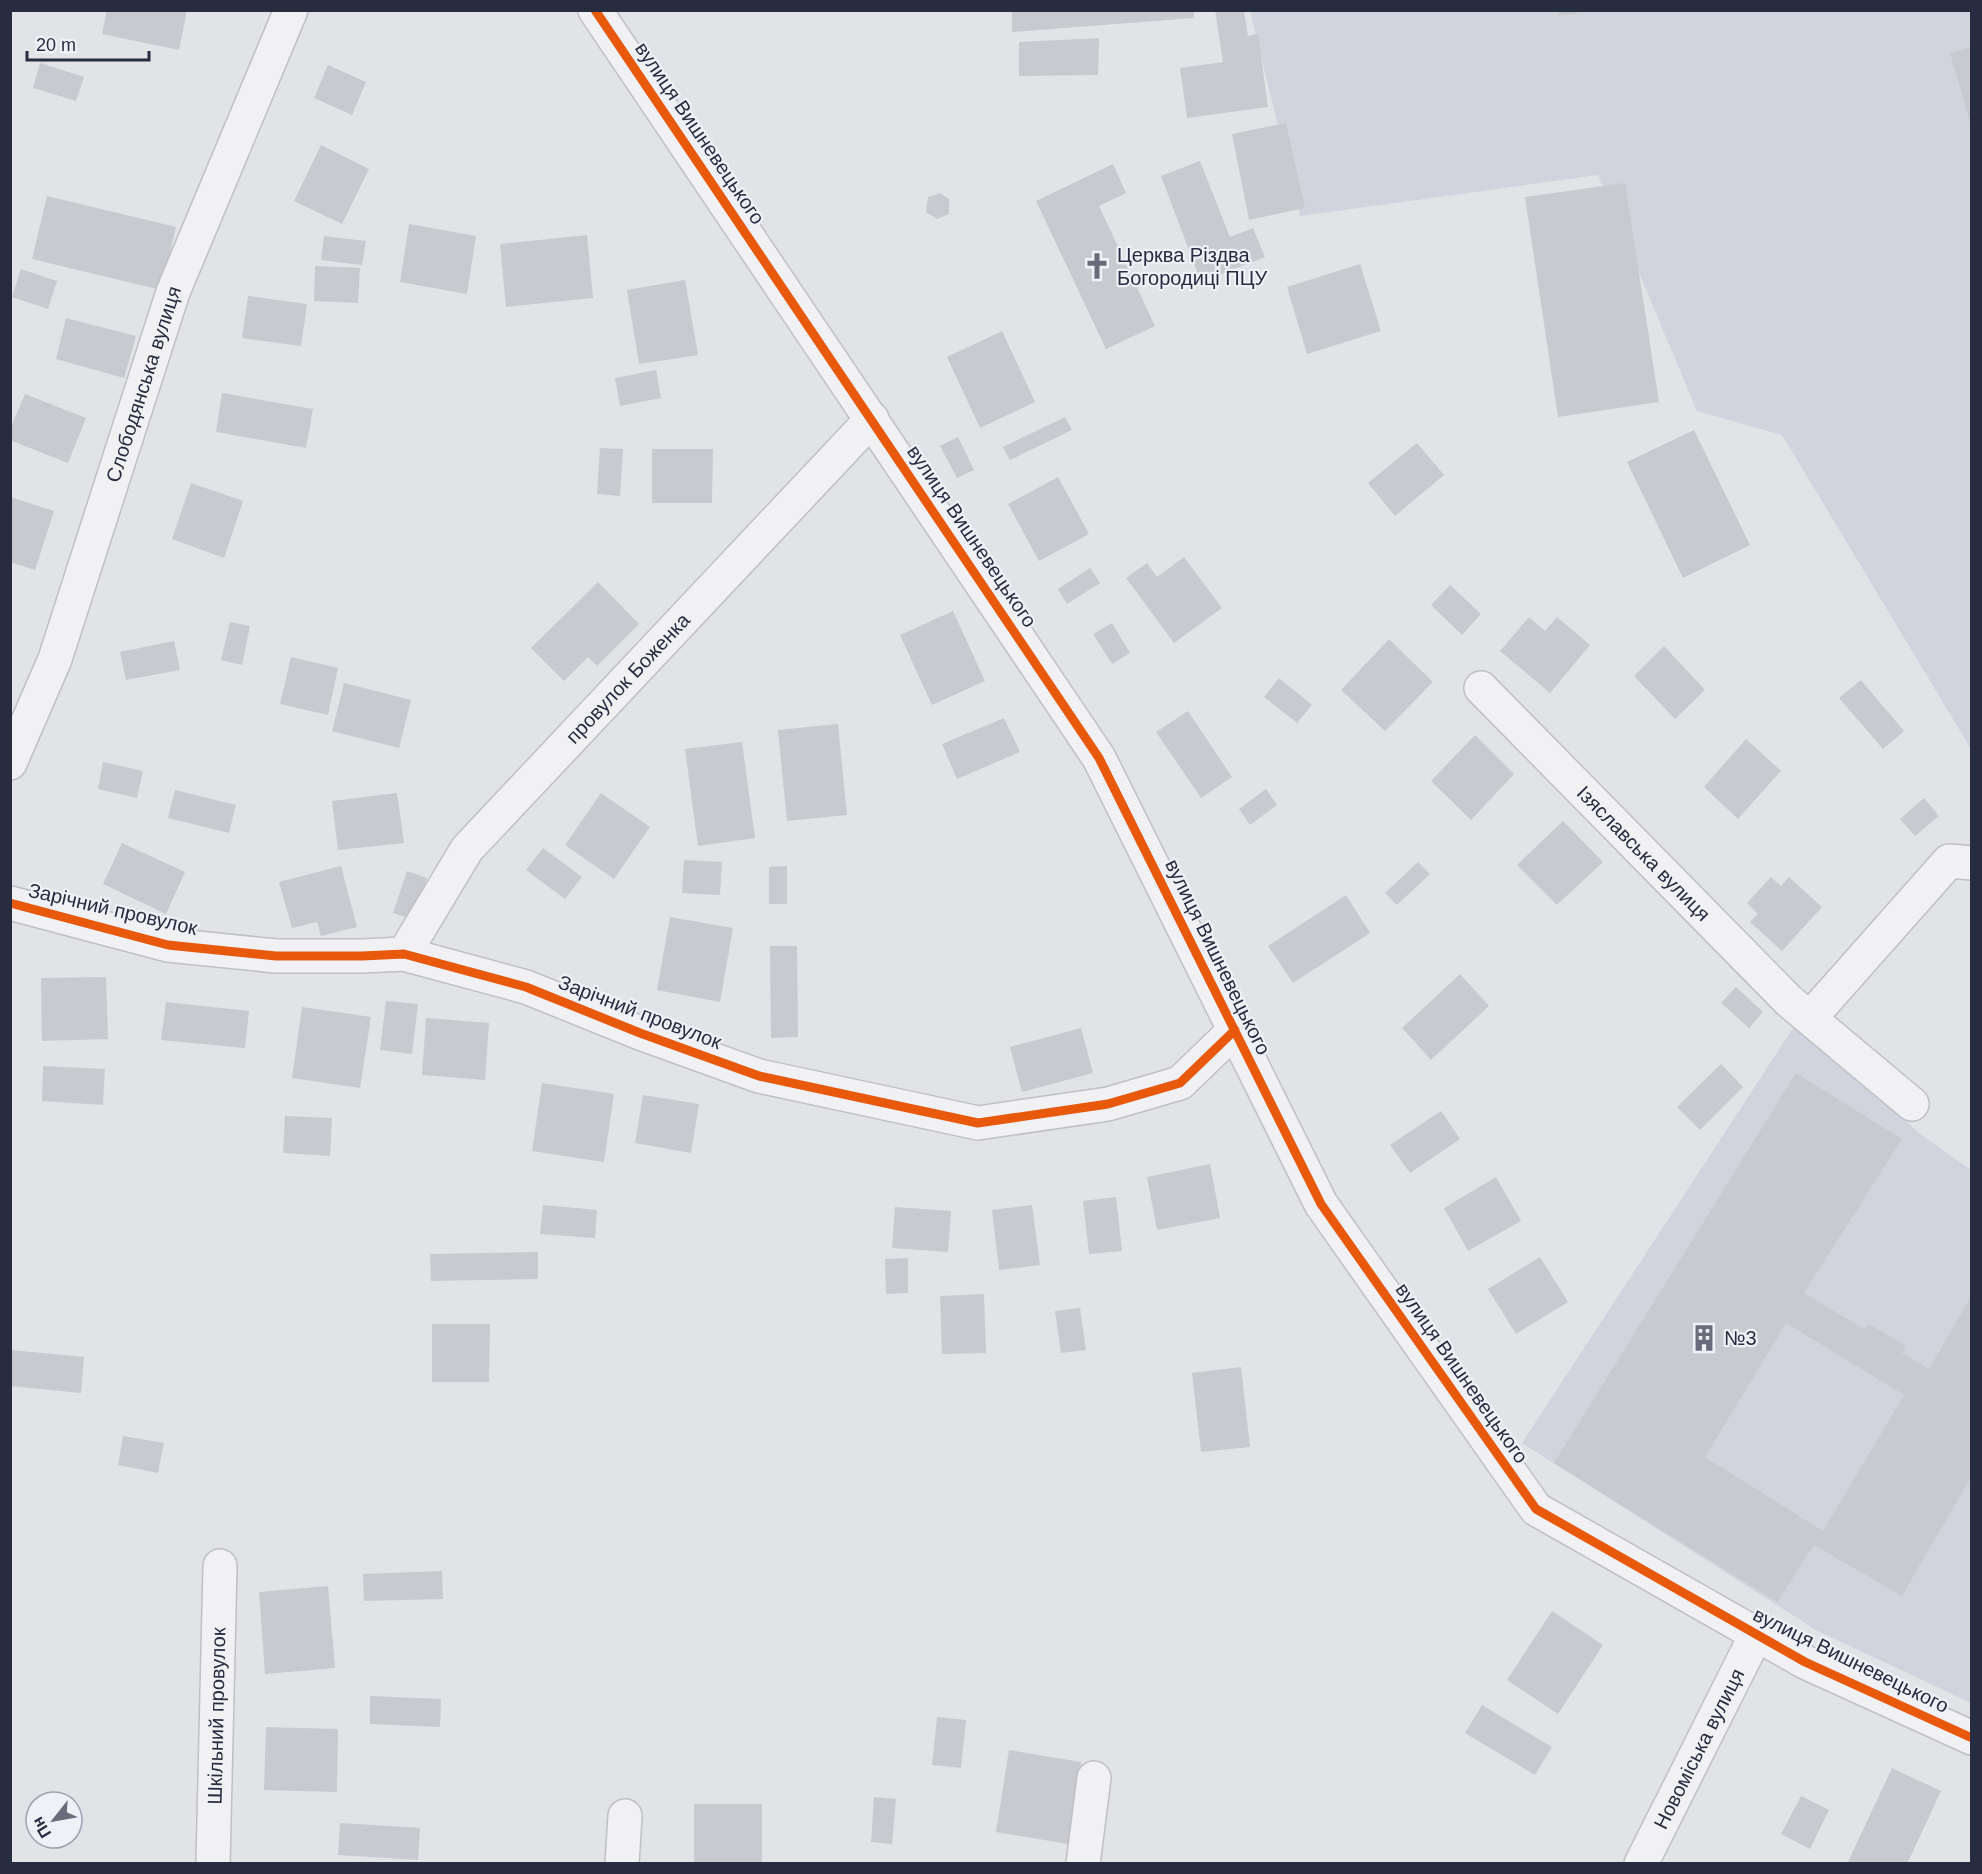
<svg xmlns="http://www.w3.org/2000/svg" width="1982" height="1874" font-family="Arial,sans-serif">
<rect width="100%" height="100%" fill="#e1e3e7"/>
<path fill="#d1d4dc" d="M1250,11H1971V749L1782,435L1697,411L1598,175L1300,216Z
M1797,1022L1919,1133L1971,1170V1703L1816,1630L1522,1443Z"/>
<path fill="#c8cacf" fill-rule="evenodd" d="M107,10H187L179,50L102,34Z
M1012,10H1194V18L1012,32Z
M1215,10H1244L1248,36L1258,34L1268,107L1187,118L1180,68L1223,62Z
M1558,10H1585V12L1559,16Z
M1099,38L1098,75L1019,76V42Z
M1972,47V125H1971L1950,53Z
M40,63L84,77L76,101L33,88Z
M328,65L366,82L352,115L314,98Z
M1286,123L1305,208L1249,220L1232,134Z
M321,145L369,169L342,224L294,201Z
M1200,161L1230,237L1253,228L1265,257L1201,282L1161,176Z
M1113,164L1126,193L1099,206L1155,326L1106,349L1036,201Z
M1625,183L1659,402L1558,417L1525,197Z
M940,193L949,199V214L937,219L926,212L928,197Z
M47,196L176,227L161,290L32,259Z
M409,224L476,236L467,294L400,282Z
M587,235L593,298L506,307L500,244Z
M324,236L366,241L362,265L321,260Z
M1360,264L1381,331L1307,354L1287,287Z
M315,266L360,268L358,303L314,301Z
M21,269L57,281L48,309L12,297Z
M685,280L698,355L639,364L627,290Z
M248,296L307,304L301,346L242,338Z
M66,318L136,336L124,378L56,359Z
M1002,331L1035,402L980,428L947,357Z
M656,370L661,398L620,406L615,378Z
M222,393L313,409L306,448L216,432Z
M25,394L86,418L68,463L10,440V429Z
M1065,417L1072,430L1010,460L1003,447Z
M1694,430L1750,545L1683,578L1627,462Z
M958,437L974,470L957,478L940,446Z
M1417,443L1444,475L1395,516L1368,483Z
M600,448L623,449L620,496L597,494Z
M652,449H713L712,503H652Z
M1058,477L1089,534L1039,561L1008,504Z
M191,483L243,501L224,558L172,539Z
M10,497L54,511L35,570L10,562Z
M1184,557L1222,608L1174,643L1126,578L1147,563L1157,577Z
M1090,568L1100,583L1067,604L1058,589Z
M598,582L639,624L597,666L588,657L564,681L531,648Z
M1450,585L1481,614L1462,635L1431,605Z
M953,611L985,681L932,705L900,635Z
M1529,617L1545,631L1557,617L1590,645L1550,693L1500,651Z
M230,622L250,626L242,665L221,660Z
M1112,623L1130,653L1112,664L1093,634Z
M1389,639L1433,682L1385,731L1341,690Z
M174,641L180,670L126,680L120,652Z
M1664,646L1705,690L1675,719L1634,676Z
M291,657L338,668L328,715L280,704Z
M1279,678L1312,705L1297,723L1264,697Z
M1861,680L1904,731L1883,749L1839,698Z
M344,683L411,700L399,748L332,731Z
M1188,711L1232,777L1201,798L1156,732Z
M1004,718L1020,752L957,779L942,744Z
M838,724L847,815L787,821L778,730Z
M1475,735L1514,774L1471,820L1431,781Z
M1746,739L1781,771L1738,819L1704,787Z
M742,742L755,838L698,846L685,749Z
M103,762L143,771L137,798L98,789Z
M1266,789L1277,805L1250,825L1239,809Z
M175,790L236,805L229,833L168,818Z
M397,793L404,843L338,850L332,801Z
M601,793L650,827L614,879L565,845Z
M1924,798L1939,816L1915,836L1900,819Z
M1563,821L1603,862L1557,905L1517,865Z
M122,843L185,872L166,914L103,884Z
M543,848L582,877L565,899L526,870Z
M684,860L722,862L720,895L682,893Z
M1418,862L1430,874L1397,905L1385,893Z
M341,866L357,927L321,936L317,922L292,928L279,882Z
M787,866V904H769V867Z
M407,871L427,878L414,920L393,913Z
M1771,877L1781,886L1789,877L1822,907L1782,951L1750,922L1758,914L1747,903Z
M1346,895L1370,933L1293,983L1268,946Z
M670,917L733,928L720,1002L657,990Z
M770,946H797L798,1037L771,1038Z
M1460,974L1489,1006L1431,1060L1402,1028Z
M106,977L108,1039L42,1041L41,978Z
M1736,987L1763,1012L1749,1028L1721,1003Z
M386,1001L418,1004L412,1054L380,1050Z
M166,1002L249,1011L245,1048L161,1040Z
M302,1007L371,1017L360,1088L292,1078Z
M426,1018L489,1023L485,1080L422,1075Z
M1081,1028L1093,1073L1022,1092L1010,1047Z
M1721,1064L1743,1087L1700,1130L1677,1107Z
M43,1066L105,1069L103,1105L42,1101Z
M1796,1073L1902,1139L1804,1293L1864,1329L1869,1324L1906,1346L1902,1353L1929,1369L1972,1295V1475L1902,1596L1814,1545L1777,1602L1554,1463ZM1786,1323L1904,1395L1823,1531L1705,1457Z
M542,1083L614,1094L604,1162L532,1151Z
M643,1095L699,1104L691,1153L635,1143Z
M1441,1111L1460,1139L1410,1173L1390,1145Z
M285,1116L332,1118L330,1156L283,1153Z
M1210,1164L1220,1218L1157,1230L1147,1177Z
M1496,1177L1521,1221L1468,1251L1444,1208Z
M1116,1197L1122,1251L1089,1254L1083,1201Z
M543,1205L597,1210L595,1238L540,1234Z
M1032,1205L1040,1265L999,1270L992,1210Z
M895,1207L951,1211L948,1252L892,1248Z
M538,1252V1279L431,1281L430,1254Z
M1540,1257L1568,1302L1516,1334L1488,1289Z
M908,1258V1293L886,1294L885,1259Z
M984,1294L986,1353L942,1354L940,1296Z
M1080,1308L1086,1350L1061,1353L1055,1311Z
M432,1324H490L489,1382H432Z
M10,1350L84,1357L81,1393L10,1386Z
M1241,1367L1250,1447L1201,1452L1192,1373Z
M123,1436L164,1443L158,1473L118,1465Z
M442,1571L443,1599L364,1601L363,1574Z
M328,1586L335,1668L265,1674L259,1592Z
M1552,1611L1603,1645L1558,1714L1507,1680Z
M370,1696L441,1699L440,1727L370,1724Z
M1482,1705L1552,1747L1535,1775L1465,1733Z
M937,1717L966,1720L961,1768L932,1765Z
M266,1727L338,1729L337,1792L264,1790Z
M1009,1750L1081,1762L1068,1844L996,1832Z
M1892,1768L1941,1791L1907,1864H1847Z
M1801,1796L1829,1810L1810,1849L1781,1834Z
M874,1797L896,1799L892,1844L871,1842Z
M694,1804H762V1864H694Z
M340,1823L420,1828L418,1860L338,1855Z"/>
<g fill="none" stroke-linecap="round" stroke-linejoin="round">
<defs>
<g id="minor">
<path d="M595,10L1099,758L1321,1204L1536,1509L1805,1662L1972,1738"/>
<path id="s1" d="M1481,688L1789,1001L1912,1104"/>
<path id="s2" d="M10,763L55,659L173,292L291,10"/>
<path d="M10,903L168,945L276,956H362L404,954L526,987L640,1033L759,1076L978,1123L1108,1104L1180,1083L1235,1030"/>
<path id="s3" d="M404,954L467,849L872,419"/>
<path d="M1810,1018L1949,861L1972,863"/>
<path id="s4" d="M213,1864L220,1566"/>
<path d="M622,1864L625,1816"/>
<path d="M1083,1864L1094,1778"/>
<path id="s5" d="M1641,1864L1756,1635"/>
</g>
</defs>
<use href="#minor" stroke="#bec0c5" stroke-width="36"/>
<use href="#minor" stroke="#f1f1f3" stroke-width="33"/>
<defs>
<path id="cycleway" d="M595,10L1099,758L1321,1204L1536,1509L1805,1662L1972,1738
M10,903L168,945L276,956H362L404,954L526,987L640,1033L759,1076L978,1123L1108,1104L1180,1083L1235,1030"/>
</defs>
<use href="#cycleway" stroke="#eff1f7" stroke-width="13"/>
<use href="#cycleway" stroke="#e8590c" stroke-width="9"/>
</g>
<defs>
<symbol id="church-bare" viewBox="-9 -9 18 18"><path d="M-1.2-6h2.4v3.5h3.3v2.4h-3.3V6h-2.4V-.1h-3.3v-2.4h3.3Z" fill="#686c7b" stroke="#eff1f7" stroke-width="2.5" paint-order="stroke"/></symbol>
<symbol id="building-bare" viewBox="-9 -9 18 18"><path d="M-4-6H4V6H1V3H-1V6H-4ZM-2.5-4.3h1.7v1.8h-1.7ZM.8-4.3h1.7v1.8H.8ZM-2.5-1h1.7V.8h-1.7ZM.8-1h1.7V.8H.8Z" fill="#686c7b" stroke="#eff1f7" stroke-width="2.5" paint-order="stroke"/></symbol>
</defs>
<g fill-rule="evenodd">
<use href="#church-bare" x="1078" y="247" width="38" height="38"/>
<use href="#building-bare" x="1685" y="1319" width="38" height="38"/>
</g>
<g text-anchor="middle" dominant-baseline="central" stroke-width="4.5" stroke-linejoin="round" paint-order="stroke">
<g font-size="20" fill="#272c41" stroke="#eff1f7">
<text transform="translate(700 133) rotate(56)">вулиця Вишневецького</text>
<text stroke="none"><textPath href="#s2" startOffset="402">Слободянська вулиця</textPath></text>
<text transform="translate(972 536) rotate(56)">вулиця Вишневецького</text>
<text stroke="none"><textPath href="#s3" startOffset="357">провулок Боженка</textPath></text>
<text stroke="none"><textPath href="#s1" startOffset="232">Ізяславська вулиця</textPath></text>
<text transform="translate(113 909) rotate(13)">Зарічний провулок</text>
<text transform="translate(1218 957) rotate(64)">вулиця Вишневецького</text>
<text transform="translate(640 1012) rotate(21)">Зарічний провулок</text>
<text transform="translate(1462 1373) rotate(55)">вулиця Вишневецького</text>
<text transform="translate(1851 1660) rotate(26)">вулиця Вишневецького</text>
<text stroke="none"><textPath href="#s4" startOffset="148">Шкільний провулок</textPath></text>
<text stroke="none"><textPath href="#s5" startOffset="129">Новоміська вулиця</textPath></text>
</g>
<g font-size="20" fill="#272c41" stroke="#eff1f7" text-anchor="start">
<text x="1117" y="255">Церква Різдва<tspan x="1117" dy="23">Богородиці ПЦУ</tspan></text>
<text x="1724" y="1338">№3</text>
</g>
</g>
<rect width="1982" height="1874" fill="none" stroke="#272c41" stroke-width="24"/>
<g transform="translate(54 1820) rotate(239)"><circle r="28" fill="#eff1f7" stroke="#9fa2ae" stroke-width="1.5"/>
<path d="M0-4.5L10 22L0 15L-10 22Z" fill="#686c7b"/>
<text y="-9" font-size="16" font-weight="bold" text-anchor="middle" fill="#272c41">Пн</text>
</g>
<path d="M27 51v9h122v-9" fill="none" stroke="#272c41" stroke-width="3"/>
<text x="36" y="51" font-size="18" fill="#272c41" stroke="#eff1f7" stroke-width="4.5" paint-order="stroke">20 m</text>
</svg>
